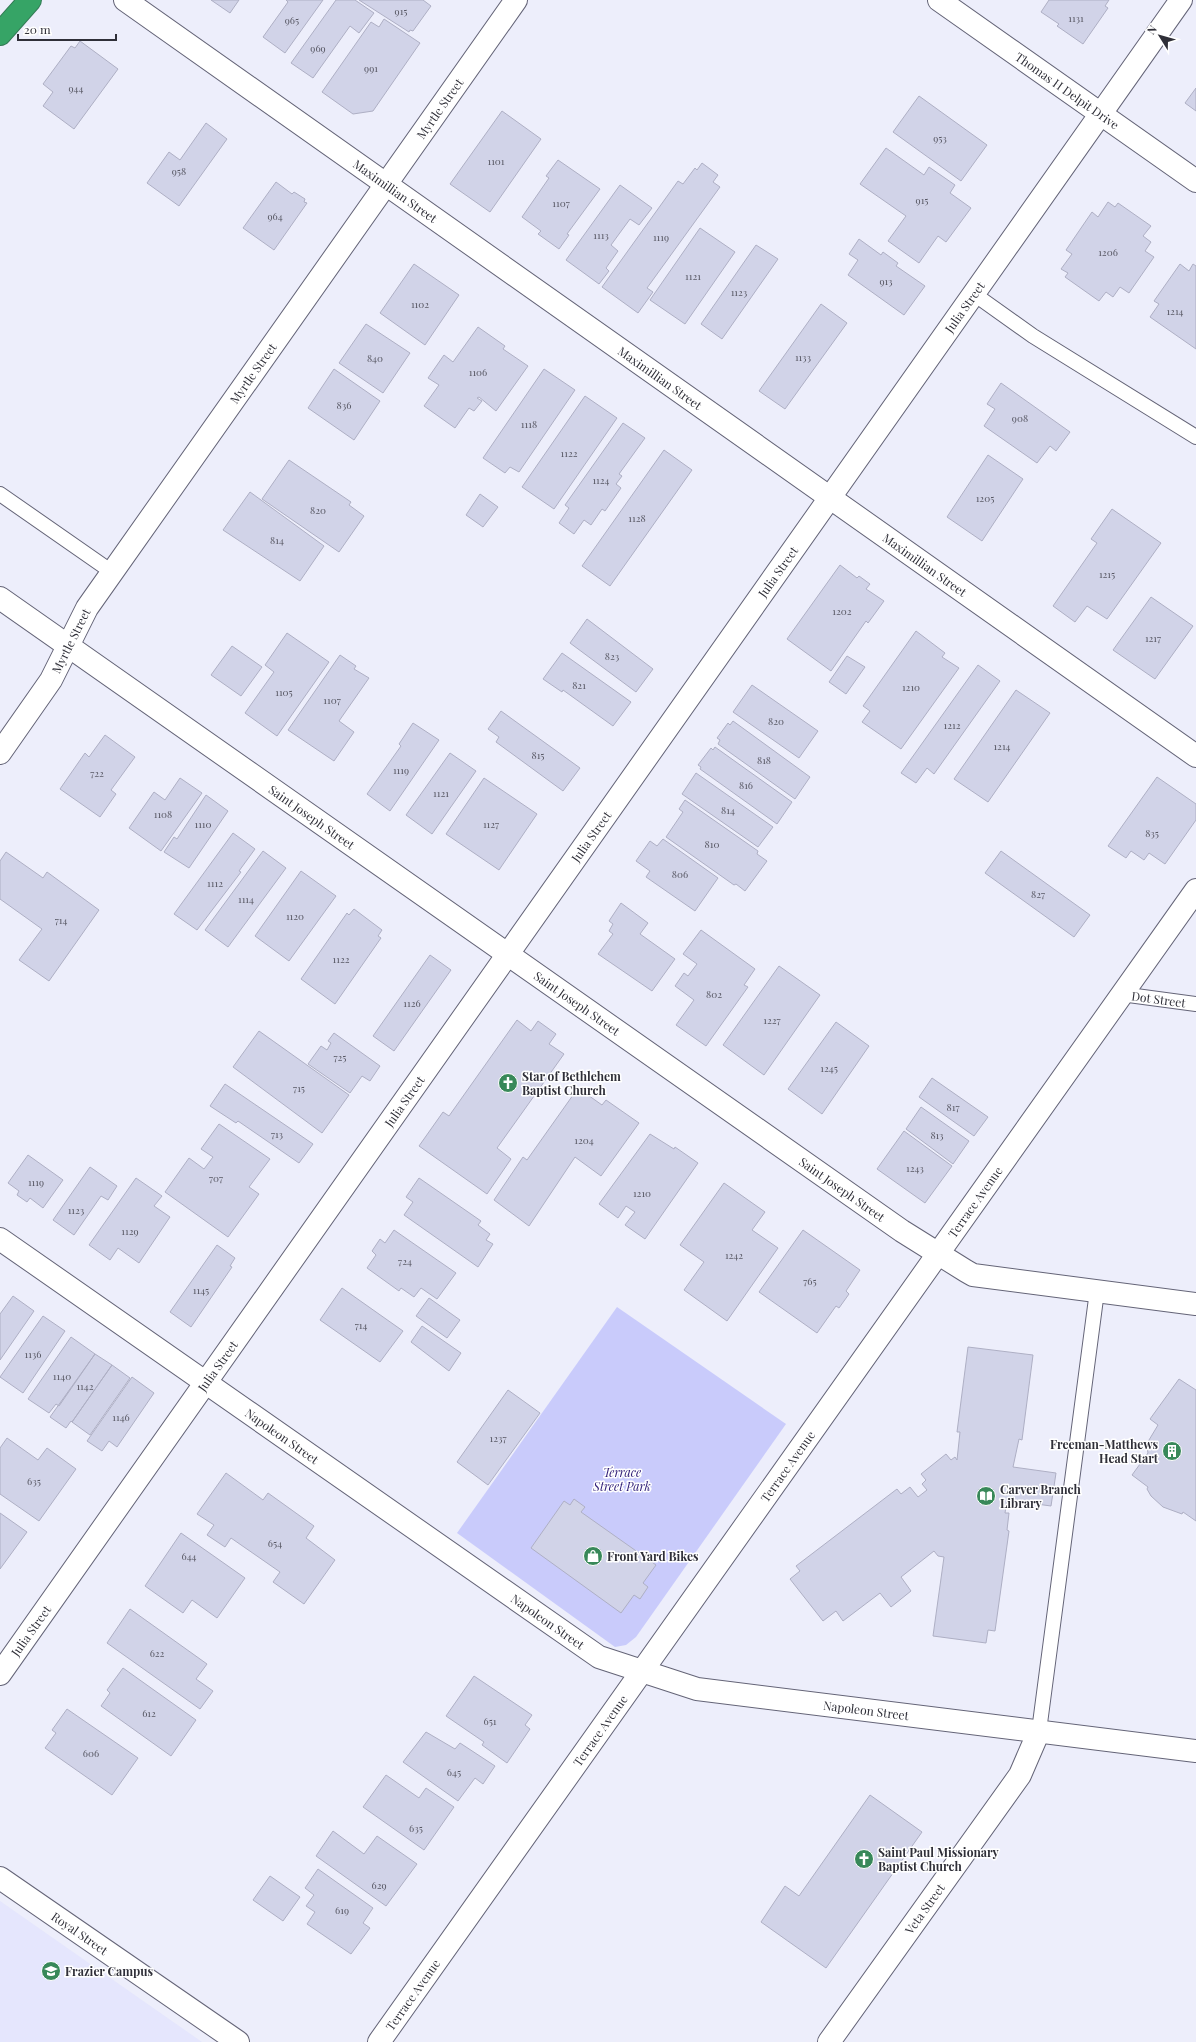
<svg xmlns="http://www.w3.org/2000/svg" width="1196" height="2042" font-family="'Playfair Display',serif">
<rect width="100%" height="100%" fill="#edeefb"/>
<path fill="#e5e6fd" d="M0,1901L202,2042H0Z"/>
<path fill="#c9cbfb" d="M617,1307L786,1424L636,1637L626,1645L615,1647L457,1533Z"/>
<path fill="#d1d3e8" stroke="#aeafc4" d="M211,0H239L230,13Z
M286,0H323L285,53L263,37L288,2Z
M336,0H355L374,13L359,33L350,26L313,78L291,63Z
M359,0H423L431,6L413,31L410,30L409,32Z
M1049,0H1109L1105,6L1108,8L1083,44L1057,26L1059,24L1041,12Z
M384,19L420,43L373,111L353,114L322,92L371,22L379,27Z
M80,41L118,69L74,129L43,106L53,92L43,84L71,46L75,48Z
M1196,88V111L1185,103Z
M919,96L987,145L961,181L893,132Z
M502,111L541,139L490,212L450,184Z
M206,123L227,139L179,206L147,183L169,152L180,160Z
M886,148L924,175L929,167L955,185L950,193L971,208L946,242L938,236L919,263L888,241L906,216L860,184Z
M558,160L600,189L567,234L569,235L559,249L538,234L541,231L522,217L549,178L546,176Z
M702,163L718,175L713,182L720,187L647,288L653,292L638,313L602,287L678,181L683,184L695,168L697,170Z
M276,182L292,194L294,192L305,199L304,202L307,203L274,250L243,228Z
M620,185L652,208L639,225L630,219L611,245L618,251L606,268L609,271L599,284L566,260Z
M1108,202L1115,207L1118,203L1151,226L1143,236L1151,242L1145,251L1154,257L1129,293L1120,287L1113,297L1106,292L1099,301L1065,277L1068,273L1061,269L1072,254L1066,250L1092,212L1098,217Z
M700,228L735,252L685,324L650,300Z
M859,239L881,255L883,252L898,263L896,266L925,286L904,315L848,275L858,260L849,254Z
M756,245L778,259L722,339L701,324Z
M414,264L459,295L425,345L380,313Z
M1180,264L1189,271L1193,264L1196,266V349L1150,317L1159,304L1154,301Z
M821,304L847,323L785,409L759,391Z
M366,324L410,353L383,393L339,363Z
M478,327L505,346L503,349L528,366L496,411L479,397L477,398L482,401L474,411L469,408L455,428L424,406L439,385L428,378L444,355L453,362Z
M334,369L380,401L354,440L308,408Z
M544,369L575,390L519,472L510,467L505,473L483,458Z
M1001,383L1070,432L1056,451L1050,446L1037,463L984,426L995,409L987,404Z
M585,396L617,418L554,509L522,487Z
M623,423L645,438L619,474L622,476L616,484L621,488L605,511L602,509L591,525L584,520L574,534L559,523L569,508L565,505Z
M664,450L692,470L610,586L582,566Z
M988,455L1023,479L982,541L947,517Z
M289,460L351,502L349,505L364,516L339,552L262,499Z
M250,492L324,546L300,581L223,530Z
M480,494L498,507L483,527L466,515Z
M1112,509L1161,543L1107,619L1087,606L1075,622L1053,606L1097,543L1091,539Z
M840,565L857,578L859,576L870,584L866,589L884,601L868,623L866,621L831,671L787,639Z
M1151,597L1193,626L1155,679L1113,650Z
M587,619L653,669L636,692L570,643Z
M916,631L945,653L942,657L959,668L901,749L862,722L870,711L863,706Z
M287,633L329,662L277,736L245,713L274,672L265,665Z
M232,646L262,667L241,696L211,675Z
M562,653L631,702L613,726L563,690L562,692L543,679Z
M340,655L356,666L354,669L369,678L339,721L354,732L334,761L288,730Z
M847,656L865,667L846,694L829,682Z
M978,665L1000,681L934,774L927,768L916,783L901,773Z
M752,685L818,731L799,758L733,712Z
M1016,690L1050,713L988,802L954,779Z
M501,711L580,768L563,791L496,742L499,737L488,729Z
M733,721L810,777L795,799L718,744L720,740L717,738L728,723L730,725Z
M413,723L439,740L390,811L367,794L401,746L399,744Z
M105,735L135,757L111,790L116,794L100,817L60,789L85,753L89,757Z
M715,747L792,802L777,824L700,769L701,767L698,765L711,748L713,750Z
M450,753L476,771L432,834L406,815Z
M696,773L773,827L758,847L682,794Z
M1157,777L1196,804V820L1165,864L1149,853L1144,860L1131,851L1126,858L1108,846Z
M180,778L202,793L161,851L129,828L154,792L165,800Z
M484,778L537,814L499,870L446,834Z
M206,795L228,811L189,868L164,852L174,837L177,839Z
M685,800L758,851L757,854L767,861L745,891L736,884L734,885L666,837L683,812L679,809Z
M233,833L255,849L239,871L241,872L197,930L174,914Z
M663,839L718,878L695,911L646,877L650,871L636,861L650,841L657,846Z
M263,851L286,868L228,947L205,930Z
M1001,851L1090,915L1074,937L985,873Z
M6,852L43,878L47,872L99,910L49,981L19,960L42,929L0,899V861Z
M301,871L336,896L289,961L255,936Z
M621,903L648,923L640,934L675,959L652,991L598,954L613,934L609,931L613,924L609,921Z
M354,909L382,930L378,936L381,938L335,1004L301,979L347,913L349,915Z
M701,930L755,969L744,985L748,987L706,1046L676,1025L694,1000L675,986L684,973L688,976L697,964L683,954Z
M430,955L451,970L394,1051L373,1036Z
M779,966L820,995L764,1075L723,1045Z
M517,1020L531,1031L538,1021L556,1034L549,1044L564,1054L497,1148L511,1159L487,1194L419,1146L443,1112L449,1116Z
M836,1022L869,1046L822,1114L788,1089Z
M259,1031L349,1095L322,1133L233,1067Z
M334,1033L380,1066L370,1081L362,1076L350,1093L308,1064L321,1046L327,1050L331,1043L328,1041Z
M932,1078L988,1117L974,1136L919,1097Z
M225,1084L313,1144L299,1163L238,1121L236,1123L210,1106Z
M578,1088L602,1105L606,1100L639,1123L601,1176L575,1157L529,1226L494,1200L523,1157L527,1160Z
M921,1107L969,1141L953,1164L906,1129Z
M219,1124L270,1159L249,1187L259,1194L228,1237L165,1192L189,1158L204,1169L213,1157L201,1149Z
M904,1131L952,1166L925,1203L877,1169Z
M650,1134L674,1149L675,1147L698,1163L645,1239L625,1225L635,1212L626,1206L618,1218L599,1204Z
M28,1155L63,1180L43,1208L30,1198L27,1202L17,1195L19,1191L8,1183Z
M90,1167L117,1186L108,1200L101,1196L74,1235L53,1220Z
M136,1178L162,1196L154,1206L170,1217L139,1263L118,1248L110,1260L89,1245Z
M419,1178L481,1221L478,1225L490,1234L486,1240L493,1244L478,1267L404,1215L413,1202L406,1197Z
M724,1183L765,1212L752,1230L778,1248L727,1321L684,1290L704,1262L680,1245Z
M394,1230L456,1273L437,1299L421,1288L414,1297L401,1288L399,1291L367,1268L376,1255L372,1251L380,1239L385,1243Z
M803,1230L860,1270L846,1291L849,1294L839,1308L836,1306L817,1333L759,1292Z
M217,1245L235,1258L230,1266L232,1267L191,1327L170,1312Z
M342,1288L403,1331L380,1362L320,1320Z
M13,1296L34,1311L0,1360V1314Z
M429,1298L460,1320L447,1338L416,1316Z
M43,1316L65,1331L23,1393L0,1377Z
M422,1326L461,1353L449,1371L411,1342Z
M71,1337L95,1354L59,1406L56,1404L49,1413L28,1399Z
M968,1347L1033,1355L1022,1440L1019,1439L1013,1467L1056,1473L1051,1506L1007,1500L1005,1513H1009L1007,1530L1009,1531L995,1631L988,1630L986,1643L933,1636L944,1557L938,1556L934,1551L901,1577L911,1591L891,1607L880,1593L843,1621L836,1611L823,1621L790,1579L800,1571L796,1566L897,1489L901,1494L910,1487L918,1497L927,1490L922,1484L926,1480L921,1474L946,1454L951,1460L955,1457L957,1460L960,1432H957Z
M95,1354L112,1365L72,1422L71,1421L66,1428L50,1417Z
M112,1365L130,1378L90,1435L72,1422Z
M132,1377L154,1393L117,1447L109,1441L102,1451L87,1441Z
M1179,1379L1196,1390V1521L1183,1512L1182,1514L1163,1507L1151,1496L1147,1489L1148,1487L1132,1475L1148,1453L1147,1448L1149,1440L1158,1425L1150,1419Z
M508,1390L540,1413L488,1485L457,1462Z
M7,1438L38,1460L47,1448L76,1469L39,1521L0,1494V1448Z
M226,1473L263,1500L268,1493L314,1526L306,1538L335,1560L304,1604L273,1582L280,1572L231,1538L225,1547L207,1535L214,1525L197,1514Z
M574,1499L585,1507L581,1512L656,1565L643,1583L648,1587L640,1599L634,1595L621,1613L531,1548L564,1501L570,1505Z
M0,1513L27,1532L0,1569Z
M181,1533L245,1578L217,1618L192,1600L183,1613L145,1586Z
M130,1609L207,1664L196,1679L213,1691L200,1709L107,1643Z
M123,1668L196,1720L171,1756L101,1706L110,1693L107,1690Z
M474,1676L532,1715L525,1725L530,1729L507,1763L482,1745L484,1742L446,1716Z
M67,1709L138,1758L112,1795L45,1748L56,1733L52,1730Z
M426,1732L455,1749L460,1743L495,1766L483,1784L475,1778L458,1801L403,1762Z
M386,1775L419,1798L426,1788L454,1807L424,1850L363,1807Z
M870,1795L922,1832L826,1968L761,1922L785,1886L799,1896Z
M333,1831L364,1854L377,1836L417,1864L386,1906L316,1856Z
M318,1869L373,1908L363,1923L370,1928L351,1954L307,1924L315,1912L306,1906L314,1895L305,1888Z
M270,1876L300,1897L283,1921L253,1900Z"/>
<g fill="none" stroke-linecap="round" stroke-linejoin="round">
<defs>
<g id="service">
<path d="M974,294L1033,336L1196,437"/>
<path d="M0,494L112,572"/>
<path id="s1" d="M1121,994L1196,1004"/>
<path d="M1039,1731L1097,1291"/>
</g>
<g id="minor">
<path id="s2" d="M125,0L1196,756"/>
<path id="s3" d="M0,598L902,1231L966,1271L973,1275L1196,1304"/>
<path id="s4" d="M0,1239L599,1657L697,1689L1196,1751"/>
<path id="s5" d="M0,1674L1181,0"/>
<path id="s6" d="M0,1878L238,2042"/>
<path id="s7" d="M829,2042L1020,1775L1039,1731"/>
</g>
<g id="tertiary">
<path id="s8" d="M0,753L51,680L87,608L516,0"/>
<path id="s9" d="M379,2042L1196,890"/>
</g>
<g id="secondary">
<path id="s10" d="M939,0L1196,181"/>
</g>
<path id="motorway" d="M0,34L30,0"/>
</defs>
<use href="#service" stroke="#646477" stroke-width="16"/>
<use href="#minor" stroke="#646477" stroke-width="24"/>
<use href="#tertiary" stroke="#646477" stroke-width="24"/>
<use href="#secondary" stroke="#646477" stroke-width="24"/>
<use href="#motorway" stroke="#347b56" stroke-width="24"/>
<use href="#service" stroke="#fff" stroke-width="14"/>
<use href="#minor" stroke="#fff" stroke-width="22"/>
<use href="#tertiary" stroke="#fff" stroke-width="22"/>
<use href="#secondary" stroke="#fff" stroke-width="22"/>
<use href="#motorway" stroke="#36a466" stroke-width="22"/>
</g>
<defs>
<symbol id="church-disc" viewBox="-11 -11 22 22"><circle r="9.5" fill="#388859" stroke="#fff"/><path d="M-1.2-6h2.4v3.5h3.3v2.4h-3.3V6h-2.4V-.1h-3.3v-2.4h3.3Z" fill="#fff"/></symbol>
<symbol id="building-disc" viewBox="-11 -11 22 22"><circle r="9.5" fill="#388859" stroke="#fff"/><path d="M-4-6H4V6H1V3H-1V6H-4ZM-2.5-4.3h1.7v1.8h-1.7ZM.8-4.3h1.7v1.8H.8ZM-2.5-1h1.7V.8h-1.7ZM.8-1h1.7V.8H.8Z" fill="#fff"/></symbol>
<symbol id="library-disc" viewBox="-11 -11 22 22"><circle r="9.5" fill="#388859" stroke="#fff"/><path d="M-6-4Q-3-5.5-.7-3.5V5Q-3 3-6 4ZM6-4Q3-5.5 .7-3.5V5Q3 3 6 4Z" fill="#fff"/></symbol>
<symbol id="shop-disc" viewBox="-11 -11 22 22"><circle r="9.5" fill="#388859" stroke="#fff"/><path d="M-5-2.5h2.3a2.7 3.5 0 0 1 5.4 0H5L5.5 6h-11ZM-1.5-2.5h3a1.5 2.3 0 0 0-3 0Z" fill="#fff"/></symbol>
<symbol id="university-disc" viewBox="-11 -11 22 22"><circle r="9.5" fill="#388859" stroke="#fff"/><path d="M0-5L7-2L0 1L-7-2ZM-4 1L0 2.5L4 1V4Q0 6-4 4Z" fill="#fff"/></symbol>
</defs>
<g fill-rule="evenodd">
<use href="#church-disc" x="497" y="1072" width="22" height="22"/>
<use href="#building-disc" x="1161" y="1440" width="22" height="22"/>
<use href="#library-disc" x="975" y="1485" width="22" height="22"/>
<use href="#shop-disc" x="582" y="1545" width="22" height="22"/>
<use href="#church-disc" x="853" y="1848" width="22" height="22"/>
<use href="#university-disc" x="40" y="1960" width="22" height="22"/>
</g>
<g text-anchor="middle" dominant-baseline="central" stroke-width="3" stroke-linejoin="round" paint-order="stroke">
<g font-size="10" fill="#585864">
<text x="401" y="11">915</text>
<text x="1076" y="18">1131</text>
<text x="292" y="20">965</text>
<text x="318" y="48">969</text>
<text x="371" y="68">991</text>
<text x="76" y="88">944</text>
<text x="940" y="138">953</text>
<text x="496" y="161">1101</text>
<text x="179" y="171">958</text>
<text x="922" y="200">915</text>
<text x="561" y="203">1107</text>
<text x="275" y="216">964</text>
<text x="601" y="235">1113</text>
<text x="661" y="237">1119</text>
<text x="1108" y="252">1206</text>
<text x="693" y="276">1121</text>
<text x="886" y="281">913</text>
<text x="739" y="292">1123</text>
<text x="420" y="304">1102</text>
<text x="1175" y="311">1214</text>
<text x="803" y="357">1133</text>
<text x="375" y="358">840</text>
<text x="478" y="372">1106</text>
<text x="344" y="405">836</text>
<text x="1020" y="418">908</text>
<text x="529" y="424">1118</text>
<text x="569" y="453">1122</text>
<text x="601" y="480">1124</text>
<text x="985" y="498">1205</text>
<text x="318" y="510">820</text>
<text x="637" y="518">1128</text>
<text x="277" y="540">814</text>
<text x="1107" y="574">1215</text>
<text x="842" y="611">1202</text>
<text x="1153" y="638">1217</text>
<text x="612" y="656">823</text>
<text x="579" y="685">821</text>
<text x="911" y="687">1210</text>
<text x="284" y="692">1105</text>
<text x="332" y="700">1107</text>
<text x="776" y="721">820</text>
<text x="952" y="725">1212</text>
<text x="1002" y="746">1214</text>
<text x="538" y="755">815</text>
<text x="764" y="760">818</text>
<text x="401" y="770">1119</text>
<text x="97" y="773">722</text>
<text x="746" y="785">816</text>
<text x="441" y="793">1121</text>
<text x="728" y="810">814</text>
<text x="163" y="814">1108</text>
<text x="203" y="824">1110</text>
<text x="491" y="824">1127</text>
<text x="1152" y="833">835</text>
<text x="712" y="844">810</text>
<text x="680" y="874">806</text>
<text x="215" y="883">1112</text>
<text x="1038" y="894">827</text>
<text x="246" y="899">1114</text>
<text x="295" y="916">1120</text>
<text x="61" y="920">714</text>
<text x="341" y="959">1122</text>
<text x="714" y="994">802</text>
<text x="412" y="1003">1126</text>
<text x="772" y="1020">1227</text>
<text x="340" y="1057">725</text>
<text x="829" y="1068">1245</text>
<text x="299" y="1088">715</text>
<text x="953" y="1107">817</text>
<text x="277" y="1134">713</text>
<text x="937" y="1135">813</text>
<text x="584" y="1140">1204</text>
<text x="915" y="1168">1243</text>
<text x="216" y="1178">707</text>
<text x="36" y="1182">1119</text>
<text x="642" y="1193">1210</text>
<text x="76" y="1210">1123</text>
<text x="130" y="1231">1129</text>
<text x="734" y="1255">1242</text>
<text x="405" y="1261">724</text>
<text x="810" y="1281">765</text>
<text x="201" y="1290">1145</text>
<text x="361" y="1325">714</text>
<text x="33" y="1354">1136</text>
<text x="62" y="1376">1140</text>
<text x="85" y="1386">1142</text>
<text x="121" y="1417">1146</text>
<text x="498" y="1438">1237</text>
<text x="34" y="1481">635</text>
<text x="275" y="1543">654</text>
<text x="189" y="1556">644</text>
<text x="157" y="1653">622</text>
<text x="149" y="1713">612</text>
<text x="490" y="1721">651</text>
<text x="91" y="1753">606</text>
<text x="454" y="1772">645</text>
<text x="416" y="1828">635</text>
<text x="379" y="1885">629</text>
<text x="342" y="1910">619</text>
</g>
<g font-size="12" fill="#2f2f38" stroke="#fff">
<text stroke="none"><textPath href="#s10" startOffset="157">Thomas H Delpit Drive</textPath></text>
<text stroke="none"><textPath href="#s8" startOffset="781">Myrtle Street</textPath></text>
<text stroke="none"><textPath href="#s2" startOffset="331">Maximillian Street</textPath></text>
<text stroke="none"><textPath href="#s5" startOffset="1673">Julia Street</textPath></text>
<text stroke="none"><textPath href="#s8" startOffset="457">Myrtle Street</textPath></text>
<text stroke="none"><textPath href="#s2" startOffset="655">Maximillian Street</textPath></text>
<text stroke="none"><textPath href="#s2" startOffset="979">Maximillian Street</textPath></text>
<text stroke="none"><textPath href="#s5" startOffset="1349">Julia Street</textPath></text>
<text stroke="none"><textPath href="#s8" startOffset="133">Myrtle Street</textPath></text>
<text stroke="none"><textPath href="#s3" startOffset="381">Saint Joseph Street</textPath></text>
<text stroke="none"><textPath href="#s5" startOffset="1025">Julia Street</textPath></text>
<text stroke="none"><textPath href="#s1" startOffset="38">Dot Street</textPath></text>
<text stroke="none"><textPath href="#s3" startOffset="705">Saint Joseph Street</textPath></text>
<text stroke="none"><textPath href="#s5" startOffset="701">Julia Street</textPath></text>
<text stroke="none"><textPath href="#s3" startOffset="1029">Saint Joseph Street</textPath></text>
<text stroke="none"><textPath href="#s9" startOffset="1030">Terrace Avenue</textPath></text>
<text stroke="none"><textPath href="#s5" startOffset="377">Julia Street</textPath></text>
<text stroke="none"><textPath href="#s4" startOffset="344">Napoleon Street</textPath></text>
<text stroke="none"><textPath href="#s9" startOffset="706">Terrace Avenue</textPath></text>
<text stroke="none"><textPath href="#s4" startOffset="668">Napoleon Street</textPath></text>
<text stroke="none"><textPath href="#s5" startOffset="53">Julia Street</textPath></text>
<text stroke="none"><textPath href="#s4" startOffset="1004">Napoleon Street</textPath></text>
<text stroke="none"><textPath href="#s9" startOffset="382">Terrace Avenue</textPath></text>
<text stroke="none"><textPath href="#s7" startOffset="164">Veta Street</textPath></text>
<text stroke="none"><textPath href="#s6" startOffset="97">Royal Street</textPath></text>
<text stroke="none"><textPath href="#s9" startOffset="58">Terrace Avenue</textPath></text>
</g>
<g font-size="12" font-weight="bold" fill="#2f2f38" stroke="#fff" text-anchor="start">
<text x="522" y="1076">Star of Bethlehem<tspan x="522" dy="14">Baptist Church</tspan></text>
<text x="1158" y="1444" text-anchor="end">Freeman-Matthews<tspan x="1158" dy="14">Head Start</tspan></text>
<text x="1000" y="1489">Carver Branch<tspan x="1000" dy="14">Library</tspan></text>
<text x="607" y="1556">Front Yard Bikes</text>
<text x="878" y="1852">Saint Paul Missionary<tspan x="878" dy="14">Baptist Church</tspan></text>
<text x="65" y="1971">Frazier Campus</text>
</g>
<g font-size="12" font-style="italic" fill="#2d1b76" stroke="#fff">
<text x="622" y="1472">Terrace<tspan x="622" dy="14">Street Park</tspan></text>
</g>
</g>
<g transform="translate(1160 36) rotate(307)" stroke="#ffffff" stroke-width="3" paint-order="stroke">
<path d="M0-3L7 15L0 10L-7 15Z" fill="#2f2f38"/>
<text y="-6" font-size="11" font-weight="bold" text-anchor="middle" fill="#2f2f38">N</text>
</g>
<path d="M18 34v6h98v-6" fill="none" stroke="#2f2f38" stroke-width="2"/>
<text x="24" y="34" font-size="12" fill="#2f2f38" stroke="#ffffff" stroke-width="3" paint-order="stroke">20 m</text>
</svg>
